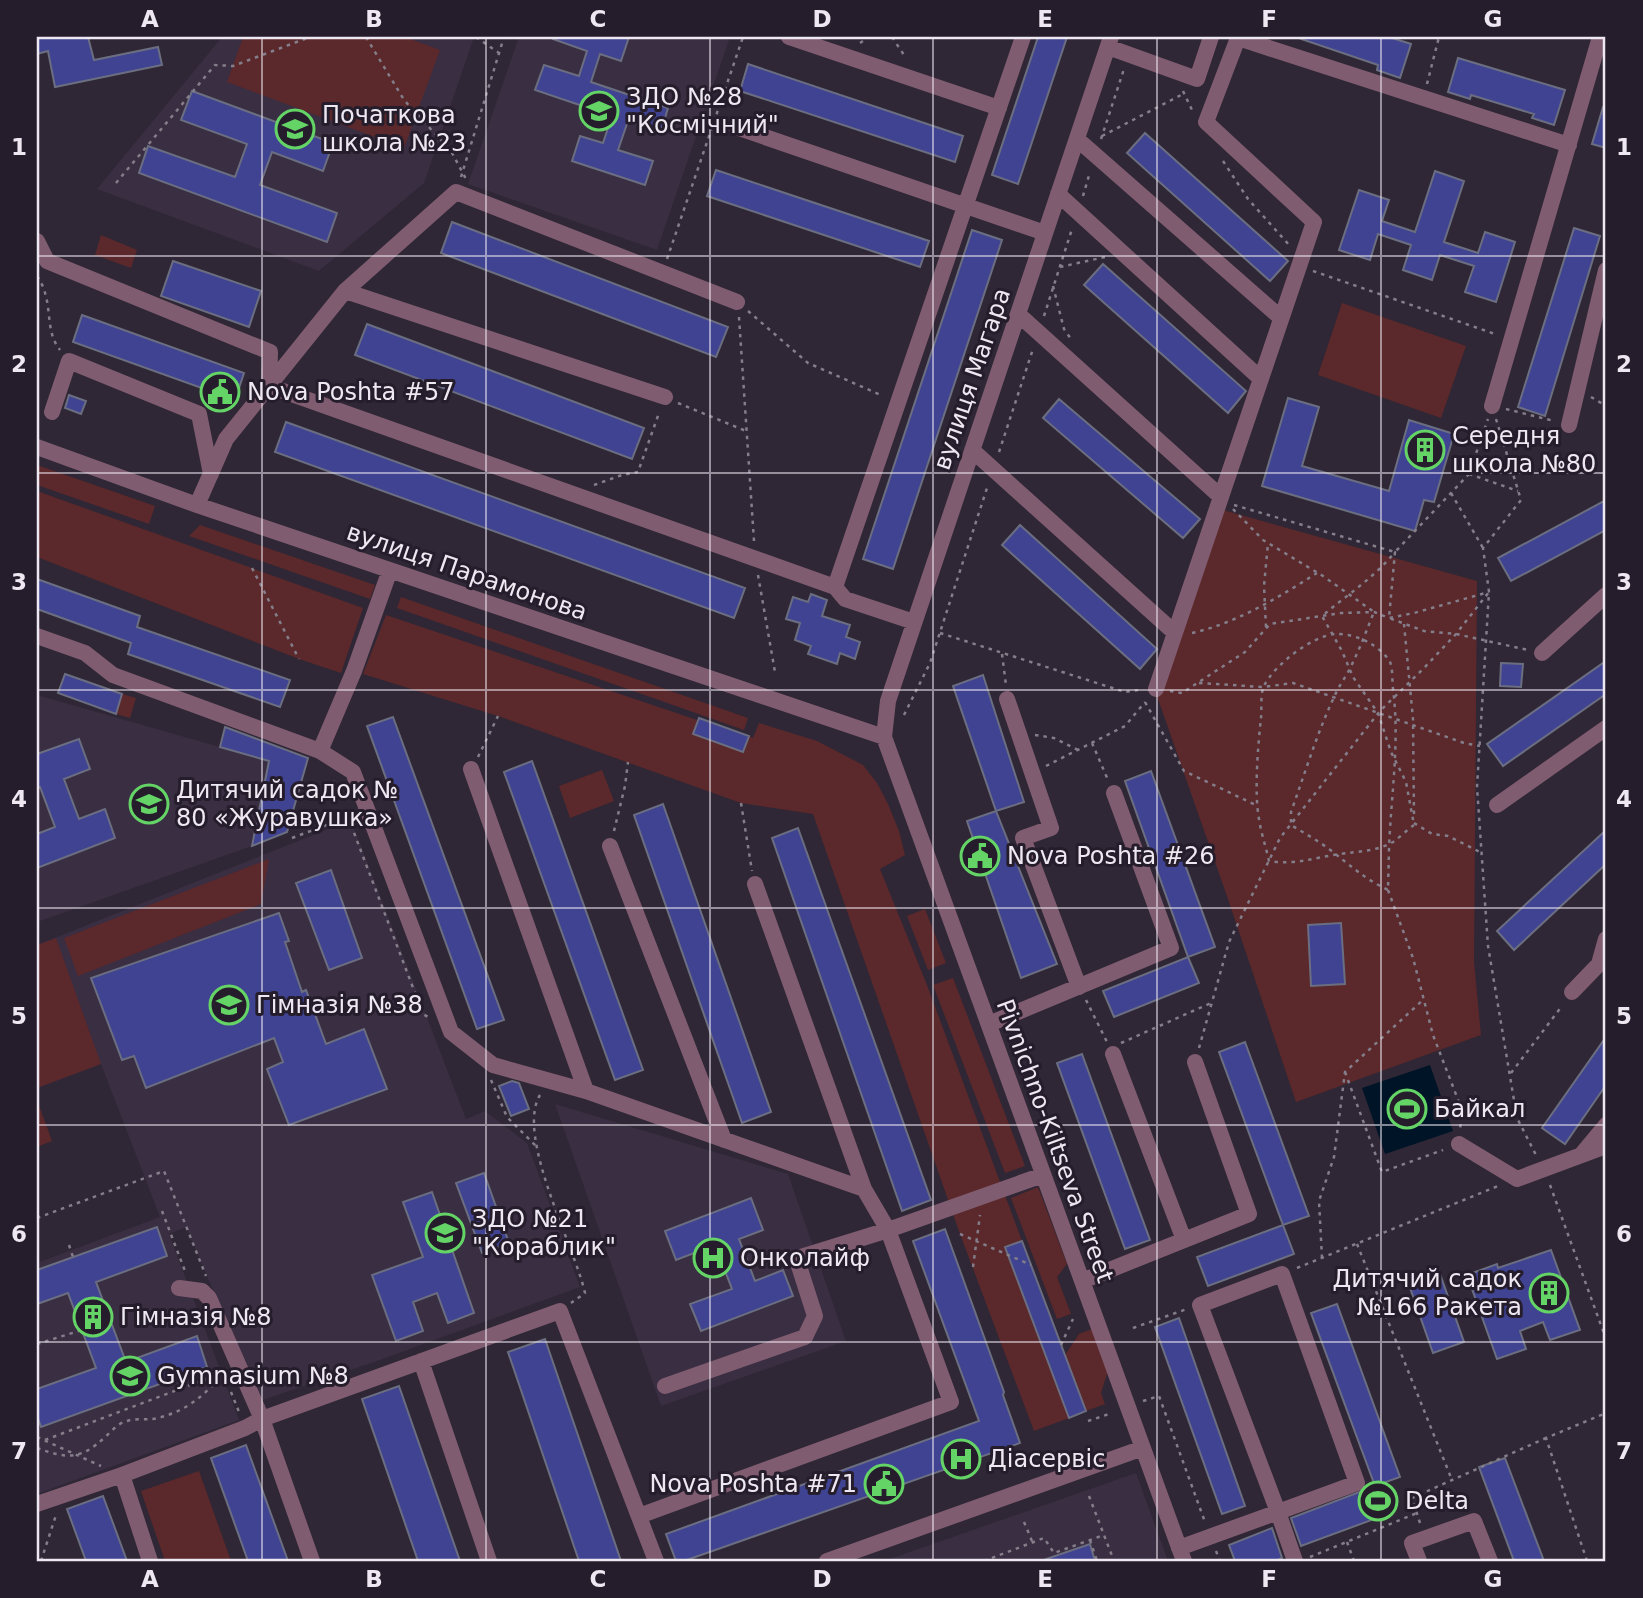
<svg xmlns="http://www.w3.org/2000/svg" width="1643" height="1598" font-family="'DejaVu Sans',sans-serif">
<rect width="100%" height="100%" fill="#2f2735"/>
<path fill="#3a2e42" d="M222,37H474L424,183L319,271L97,189Z
M519,37H730L657,250L468,184Z
M37,695L269,761L252,846L37,922Z
M351,820L466,1119L485,1111L527,1143L580,1287L377,1361L260,1401L186,1227L169,1234L239,1420L37,1494V1263L160,1217L101,1064L37,1088V945Z
M555,1104L788,1174L846,1341L661,1406Z
M1136,1473L1168,1561H884Z"/>
<path fill="#5b282b" d="M243,37H405L440,50L404,148L227,82Z
M101,235L137,250L131,268L95,255Z
M1342,303L1466,346L1441,418L1318,375Z
M37,465L155,506L149,524L37,485Z
M37,491L363,608L341,673L299,659L37,557Z
M1223,510L1477,581L1474,962L1481,1035L1296,1102L1228,899L1157,696Z
M200,525L375,585L370,599L189,536Z
M401,597L748,718L744,730L397,608Z
M386,615L697,720L694,734L743,751L749,736L753,738L759,723L817,741L863,765L877,783L888,804L899,831L905,855L880,869L927,985L1022,1241L1006,1247L1069,1418L1034,1431L960,1234L813,814L741,803L498,716L363,674Z
M122,694L136,698L130,718L116,714Z
M602,770L614,801L570,818L559,786Z
M269,859L261,904L78,976L64,938Z
M925,909L946,963L928,970L907,916Z
M56,938L101,1064L37,1088V945Z
M953,978L1025,1166L1005,1173L933,985Z
M37,1100L52,1141L37,1147Z
M1038,1187L1067,1264L1057,1277L1071,1314L1057,1319L1011,1198Z
M1092,1329L1108,1371L1101,1393L1105,1404L1086,1411L1065,1355L1079,1334Z
M199,1471L231,1561H165L141,1491Z"/>
<path fill="#001427" d="M1430,1065L1453,1131L1385,1154L1362,1088Z"/>
<path fill="#3f4391" stroke="#6b6e80" stroke-width="2" d="M37,37H88L94,60L158,47L162,65L55,87L48,51L37,54Z
M553,37H629L621,61L600,54L591,82L668,108L661,132L628,121L618,150L653,161L645,185L572,161L580,136L603,143L612,116L535,90L544,65L579,76L587,51L553,39Z
M1038,37H1067L1018,184L992,175Z
M1302,37H1389L1411,44L1400,78L1377,70L1378,65L1301,39Z
M1458,58L1565,90L1554,125L1532,118L1534,114L1471,95L1470,99L1448,92Z
M748,64L963,136L955,162L740,91Z
M192,91L333,143L323,171L272,152L260,185L337,213L327,242L139,173L148,146L235,177L247,144L181,120Z
M1603,107H1606V148L1592,144Z
M1145,133L1288,261L1270,281L1127,153Z
M716,170L929,241L920,267L707,196Z
M1435,171L1464,181L1444,242L1478,253L1485,232L1515,242L1496,302L1465,292L1474,266L1440,255L1432,280L1403,270L1411,245L1378,234L1370,260L1339,250L1359,190L1389,200L1382,221L1415,232Z
M452,222L728,327L716,357L441,253Z
M1574,228L1600,236L1545,416L1518,407Z
M972,230L1002,240L893,569L863,559Z
M173,261L261,291L249,327L161,296Z
M1103,264L1246,391L1228,413L1084,285Z
M82,315L244,373L235,400L73,342Z
M367,324L644,428L632,459L355,355Z
M69,395L86,401L81,414L65,408Z
M1288,398L1319,407L1302,466L1389,491L1409,420L1454,434L1434,502L1424,500L1415,531L1262,486Z
M1059,399L1200,519L1183,538L1043,418Z
M286,422L745,588L734,618L275,452Z
M1606,500V530L1511,581L1498,558Z
M1020,525L1157,649L1140,669L1002,545Z
M37,579L140,616L137,627L290,680L280,707L128,654L131,643L37,609Z
M811,594L827,600L822,616L850,625L846,637L860,642L855,659L840,653L837,664L808,654L811,646L795,640L800,623L786,619L793,597L808,602Z
M1606,661V694L1503,766L1487,744Z
M1501,663L1523,664L1521,687L1500,686Z
M65,674L122,694L116,714L58,693Z
M983,675L1024,802L996,811L953,686Z
M393,717L504,1020L477,1029L367,726Z
M699,718L749,736L743,752L693,734Z
M225,727L308,758L287,832L252,846L269,761L220,747Z
M79,739L90,769L64,779L79,819L105,809L115,838L37,868V834L55,827L40,787L37,788V754Z
M532,761L643,1070L615,1080L504,772Z
M1151,771L1215,947L1188,957L1125,781Z
M663,804L771,1112L742,1123L634,815Z
M996,811L1057,964L1021,978L967,821Z
M798,828L931,1200L902,1211L772,838Z
M1606,830V864L1514,950L1497,931Z
M331,870L362,958L329,970L296,883Z
M279,913L289,941L285,942L302,992L306,990L326,1044L364,1029L387,1089L289,1125L267,1069L283,1062L274,1038L146,1088L134,1056L122,1060L91,978Z
M1341,923L1345,984L1311,986L1308,925Z
M1188,957L1199,983L1114,1017L1103,991Z
M1606,1037V1085L1565,1144L1542,1128Z
M1245,1042L1309,1216L1283,1225L1219,1052Z
M1082,1054L1150,1240L1125,1249L1057,1063Z
M512,1081L519,1083L529,1109L511,1116L499,1086Z
M484,1173L509,1243L482,1253L456,1183Z
M432,1192L474,1313L448,1323L437,1293L413,1302L423,1331L396,1341L372,1275L423,1257L403,1202Z
M751,1198L763,1230L739,1239L755,1281L783,1270L793,1296L701,1331L690,1304L732,1289L715,1245L676,1260L665,1231Z
M1283,1225L1294,1254L1208,1286L1197,1257Z
M157,1227L167,1256L96,1282L126,1362L197,1336L207,1367L41,1427L37,1415V1389L96,1368L68,1293L37,1304V1270Z
M945,1229L1004,1392L1003,1395L1020,1443L684,1561H676L666,1534L979,1421L913,1241Z
M1022,1241L1086,1411L1069,1418L1005,1247Z
M1551,1250L1580,1330L1550,1340L1543,1322L1520,1331L1526,1349L1497,1359L1467,1275L1497,1264L1498,1268Z
M1439,1271L1464,1342L1433,1353L1408,1282Z
M1337,1304L1400,1477L1375,1486L1311,1313Z
M1179,1318L1245,1506L1222,1514L1155,1327Z
M545,1339L621,1561H579L508,1352Z
M399,1386L460,1561H418L362,1399Z
M246,1445L288,1561H248L211,1458Z
M1505,1458L1544,1561H1514L1479,1467Z
M1375,1486L1385,1515L1301,1546L1291,1518Z
M103,1496L127,1561H86L67,1509Z
M1272,1528L1282,1558L1275,1561H1235L1229,1545Z
M1090,1544L1095,1561H1047L1046,1559Z"/>
<g fill="none" stroke-linecap="round" stroke-linejoin="round">
<path stroke="#847e8a" stroke-width="2.5" stroke-dasharray="3.5 5" stroke-linecap="butt" d="M366,37L404,100L451,151L466,179
M476,37L499,53
M892,37L906,58
M860,43L869,37
M1427,84L1439,37
M1183,91L1192,110
M1102,136L1183,94
M1101,139L1124,69
M1223,161L1248,199L1290,246
M461,177L504,37
M116,183L215,65L233,66L310,37
M1083,196L1090,172
M667,259L743,37
M1060,267L1105,257
M1313,271L1495,334
M37,276C55,302 43,329 60,350
M1053,286L1064,329L1071,339
M748,311L808,363L883,396
M1044,316L1072,229
M739,317L754,541
M1591,397L1606,406
M678,403L746,431
M1506,409L1554,421
M1496,419L1521,500L1483,548L1489,592L1477,787L1488,946L1517,1118L1537,1157
M999,452L1033,349
M1469,474L1518,491
M594,485L622,475L638,472L659,413
M1451,493L1483,548
M1234,505L1395,552L1469,474L1488,419
M1233,509L1263,540L1323,576L1374,612C1367,629 1361,646 1353,662C1348,674 1340,684 1335,695C1317,733 1305,773 1291,812V825C1304,833 1317,840 1329,849C1350,865 1363,878 1388,890L1389,849C1391,795 1400,742 1393,689C1392,681 1393,669 1390,662C1387,656 1377,647 1371,644C1362,638 1346,633 1335,634C1312,636 1274,665 1264,686C1260,694 1262,709 1261,718C1258,745 1254,793 1259,819C1261,833 1266,847 1269,861C1297,865 1312,858 1340,854C1360,851 1374,852 1393,842C1400,837 1407,830 1414,825L1406,782L1391,752L1378,713L1353,677L1342,651L1322,616C1347,595 1375,577 1395,552L1389,618L1424,631L1456,634L1528,650
M252,568L299,659
M758,575L775,672
M1404,624L1413,719L1414,816
M1266,627L1264,586L1268,543
M940,633L1125,692L1139,690
M1192,633C1237,623 1279,597 1317,573
M1002,654L1006,685
M1199,683L1263,687L1293,683L1464,743L1480,746
M1170,691L1182,693L1245,652L1270,624L1341,613L1374,612L1389,618L1414,613L1489,592
M1145,702L1184,771L1258,806
M904,715L930,663L988,485
M1035,735L1054,738L1078,750
M1092,743L1108,780
M478,757L498,716
M1046,766L1125,726L1145,702
M309,795L338,780
M741,803L752,871
M348,817L423,1014L428,1017
M1414,823L1432,834L1448,836L1480,852
M614,831L625,786L628,762
M292,838L348,817
M1388,890L1413,958L1433,1035L1462,1110L1460,1130
M1086,1000L1107,1042
M1121,1043L1211,1003
M1199,1048L1229,942L1280,838L1380,711L1424,668L1456,634L1489,592
M1345,1072L1382,1172L1443,1150
M1511,1073L1562,1006
M491,1080L507,1117L536,1146
M540,1095C515,1136 575,1247 585,1293L571,1303
M1550,1185L1606,1339
M162,1211L185,1271
M37,1218L164,1171L206,1276
M960,1234L1031,1265
M1357,1244L1452,1480
M69,1245L73,1257
M1322,1258L1319,1201L1334,1157L1345,1072L1424,999
M973,1267L980,1215
M1297,1268L1498,1186
M1133,1328L1187,1309
M37,1344L82,1330
M1061,1345L1073,1319
M231,1392L239,1412
M1143,1401L1159,1396L1205,1522
M1088,1421L1112,1413
M37,1437L101,1466
M45,1440L222,1373
M37,1448C67,1459 81,1460 105,1437C112,1431 118,1423 127,1421C135,1418 145,1420 153,1419C184,1413 205,1396 224,1372
M1089,1496L1114,1561
M1024,1522L1032,1541
M1420,1523L1412,1498L1546,1438
M1090,1540L1097,1561
M1347,1542L1354,1561
M1216,1551L1220,1561
M1310,1557L1417,1513
M41,1561L56,1515
M984,1561L1044,1538L1054,1553L1104,1535
M1587,1561L1546,1438L1606,1413"/>
<path stroke="#805c70" stroke-width="16" d="M789,37L999,108
M1111,37L888,701L884,737L1184,1561
M1108,47L1197,79L1211,37
M736,127L1045,233
M1077,139L1281,318
M1058,194L1261,379
M37,241L47,261L270,352L269,386L835,587L845,599L914,622
M345,291L665,397
M1018,314L1221,497
M1492,406L1600,37
M52,412L69,361L199,414L211,474
M1569,425L1606,270
M37,447L197,505L884,737
M972,450L1175,633
M197,505L226,439L345,291L456,192L737,302
M390,570L354,671L320,751L353,772L451,1032L493,1065L586,1091L864,1189L888,1230L951,1402L639,1516
M835,587L1023,37
M37,636L85,653L113,675L320,751
M1542,653L1606,595
M1156,689L1314,222L1206,122L1238,38L1569,145
M1007,699L1051,828L1023,838L1079,987
M471,769L586,1091
M1497,805L1606,728
M610,846L724,1140
M755,884L864,1189
M1572,992L1599,964L1606,939
M989,1024L1171,948L1114,793
M1113,1054L1184,1240
M1459,1144L1517,1179L1606,1146
M1581,1155L1606,1125
M1282,1274L1357,1483L1278,1512L1200,1305Z
M1082,1281L1249,1214L1195,1062
M179,1288L202,1291L209,1298L262,1419L560,1311L656,1561
M421,1361L489,1561
M665,1386L805,1337L815,1316L798,1263L801,1257L888,1230L1043,1175
M122,1475L150,1561
M37,1504L122,1475L245,1428L262,1419L312,1561
M1179,1548L1278,1512L1295,1561
M827,1561L1143,1448
M1419,1561L1412,1543L1474,1521L1490,1561"/>
</g>
<path fill="none" stroke="#ede8f1" stroke-width="2" stroke-opacity="0.55" d="M262,37V1561M486,37V1561M710,37V1561M933,37V1561M1157,37V1561M1381,37V1561M37,256H1606M37,473H1606M37,690H1606M37,908H1606M37,1125H1606M37,1342H1606"/>
<defs>
<symbol id="school-ring" viewBox="-11 -11 22 22"><circle r="9.5" fill="#251d2b" stroke="#65d467" stroke-width="1.5"/><path d="M0-5L7-2L0 1L-7-2ZM-4 1L0 2.5L4 1V4Q0 6-4 4Z" fill="#65d467"/></symbol>
<symbol id="civic-ring" viewBox="-11 -11 22 22"><circle r="9.5" fill="#251d2b" stroke="#65d467" stroke-width="1.5"/><path d="M-.6-6.5H3V-4.5H.6V-3L4-1V1h2V6H-6V1h2V-1L-.6-3ZM-1.2 2.5V6h2.4V2.5Z" fill="#65d467"/></symbol>
<symbol id="building-ring" viewBox="-11 -11 22 22"><circle r="9.5" fill="#251d2b" stroke="#65d467" stroke-width="1.5"/><path d="M-4-6H4V6H1V3H-1V6H-4ZM-2.5-4.3h1.7v1.8h-1.7ZM.8-4.3h1.7v1.8H.8ZM-2.5-1h1.7V.8h-1.7ZM.8-1h1.7V.8H.8Z" fill="#65d467"/></symbol>
<symbol id="stadium-ring" viewBox="-11 -11 22 22"><circle r="9.5" fill="#251d2b" stroke="#65d467" stroke-width="1.5"/><path d="M0-5a6.5 5 0 1 0 0 10a6.5 5 0 1 0 0-10ZM-3.5-1.8h7v3.6h-7Z" fill="#65d467"/></symbol>
<symbol id="hospital-ring" viewBox="-11 -11 22 22"><circle r="9.5" fill="#251d2b" stroke="#65d467" stroke-width="1.5"/><path d="M-5-5h3v3.5h4V-5h3V5h-3V1.5h-4V5h-3Z" fill="#65d467"/></symbol>
</defs>
<g fill-rule="evenodd">
<use href="#school-ring" x="577" y="89" width="44" height="44"/>
<use href="#school-ring" x="273" y="107" width="44" height="44"/>
<use href="#civic-ring" x="198" y="370" width="44" height="44"/>
<use href="#building-ring" x="1403" y="428" width="44" height="44"/>
<use href="#school-ring" x="127" y="782" width="44" height="44"/>
<use href="#civic-ring" x="958" y="834" width="44" height="44"/>
<use href="#school-ring" x="207" y="983" width="44" height="44"/>
<use href="#stadium-ring" x="1385" y="1087" width="44" height="44"/>
<use href="#school-ring" x="423" y="1211" width="44" height="44"/>
<use href="#hospital-ring" x="691" y="1236" width="44" height="44"/>
<use href="#building-ring" x="1527" y="1271" width="44" height="44"/>
<use href="#building-ring" x="71" y="1295" width="44" height="44"/>
<use href="#school-ring" x="108" y="1354" width="44" height="44"/>
<use href="#hospital-ring" x="939" y="1437" width="44" height="44"/>
<use href="#civic-ring" x="862" y="1462" width="44" height="44"/>
<use href="#stadium-ring" x="1356" y="1479" width="44" height="44"/>
</g>
<g text-anchor="middle" dominant-baseline="central" stroke-width="6" stroke-linejoin="round" paint-order="stroke">
<g font-size="24" fill="#ede8f1" stroke="#251d2b" text-anchor="start">
<text x="626" y="97">ЗДО №28<tspan x="626" dy="28">"Космічний"</tspan></text>
<text x="322" y="115">Початкова<tspan x="322" dy="28">школа №23</tspan></text>
<text x="247" y="392">Nova Poshta #57</text>
<text x="1452" y="436">Середня<tspan x="1452" dy="28">школа №80</tspan></text>
<text x="176" y="790">Дитячий садок №<tspan x="176" dy="28">80 «Журавушка»</tspan></text>
<text x="1007" y="856">Nova Poshta #26</text>
<text x="256" y="1005">Гімназія №38</text>
<text x="1434" y="1109">Байкал</text>
<text x="472" y="1219">ЗДО №21<tspan x="472" dy="28">"Кораблик"</tspan></text>
<text x="740" y="1258">Онколайф</text>
<text x="1522" y="1279" text-anchor="end">Дитячий садок<tspan x="1522" dy="28">№166 Ракета</tspan></text>
<text x="120" y="1317">Гімназія №8</text>
<text x="157" y="1376">Gymnasium №8</text>
<text x="988" y="1459">Діасервіс</text>
<text x="857" y="1484" text-anchor="end">Nova Poshta #71</text>
<text x="1405" y="1501">Delta</text>
</g>
<g font-size="24" fill="#ede8f1" stroke="#251d2b">
<text transform="translate(972 379) rotate(-71)">вулиця Магара</text>
<text transform="translate(467 572) rotate(19)">вулиця Парамонова</text>
<text transform="translate(1055 1141) rotate(70)">Pivnichno-Kiltseva Street</text>
</g>
</g>
<rect width="1643" height="1598" fill="none" stroke="#251d2b" stroke-width="77"/>
<rect x="38" y="38" width="1566" height="1522" fill="none" stroke="#ede8f1" stroke-width="2.5"/>
<g font-size="23" text-anchor="middle" font-weight="bold" fill="#ede8f1">
<text x="150" y="27">A</text>
<text x="374" y="27">B</text>
<text x="598" y="27">C</text>
<text x="822" y="27">D</text>
<text x="1045" y="27">E</text>
<text x="1269" y="27">F</text>
<text x="1493" y="27">G</text>
<text x="19" y="155">1</text>
<text x="1624" y="155">1</text>
<text x="19" y="372">2</text>
<text x="1624" y="372">2</text>
<text x="19" y="590">3</text>
<text x="1624" y="590">3</text>
<text x="19" y="807">4</text>
<text x="1624" y="807">4</text>
<text x="19" y="1024">5</text>
<text x="1624" y="1024">5</text>
<text x="19" y="1242">6</text>
<text x="1624" y="1242">6</text>
<text x="19" y="1459">7</text>
<text x="1624" y="1459">7</text>
<text x="150" y="1587">A</text>
<text x="374" y="1587">B</text>
<text x="598" y="1587">C</text>
<text x="822" y="1587">D</text>
<text x="1045" y="1587">E</text>
<text x="1269" y="1587">F</text>
<text x="1493" y="1587">G</text>
</g>
</svg>
